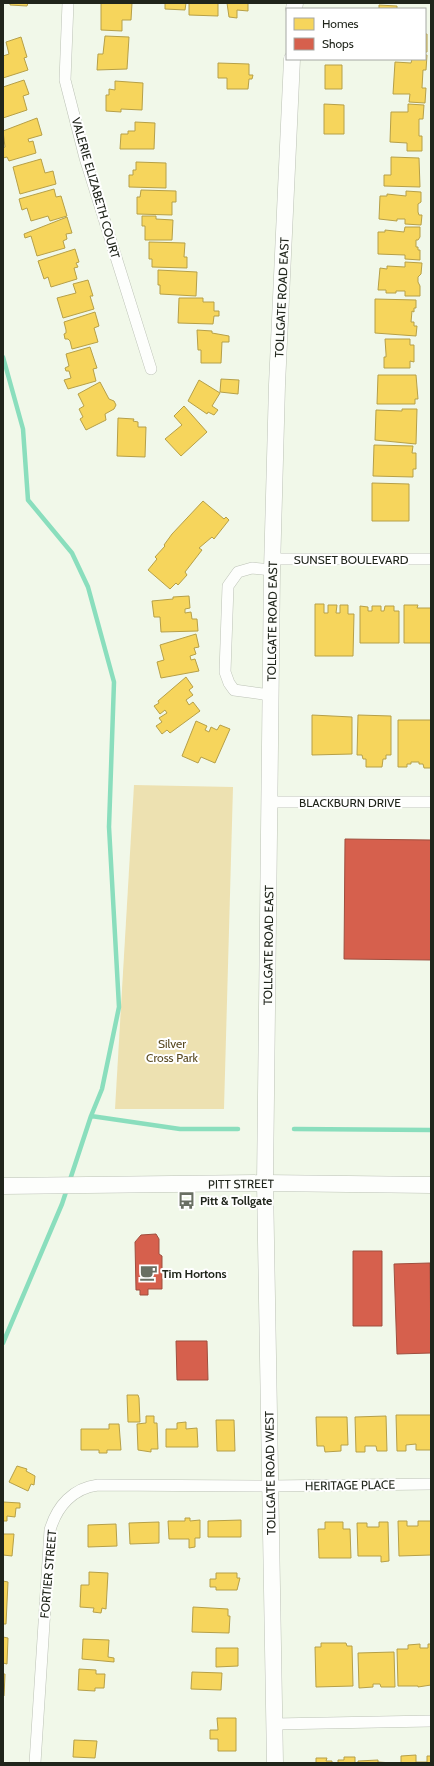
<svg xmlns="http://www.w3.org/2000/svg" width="434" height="1766" font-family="Cabin,sans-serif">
<rect width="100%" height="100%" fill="#f1f8e9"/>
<path fill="#ede1b1" d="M134,785L233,787L224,1109H115Z"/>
<path fill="#f6d55c" stroke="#b6a048" d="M10,3H28L27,6L10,5Z
M101,3H132L131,20H122V31L101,30Z
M165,3H186L185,10L165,9Z
M189,3H218V16L189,15Z
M227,3H248V11L237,10V18L229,17Z
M379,5L397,6V9H379Z
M425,34H427V52H425Z
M105,36L129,37L127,69L97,70L98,54H103Z
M21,37L27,57L24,58L28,70L3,78V56L9,54L6,42Z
M425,55H427L426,70H423L422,88H426L425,103L409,102L410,94H393L395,62L411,63L412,59H425Z
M218,63L249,64V75H253L252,79H249L248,89H227V78H218Z
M325,65H342V89H325Z
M24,80L29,94L23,96L27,110L3,118V87Z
M115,81L143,83L142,110L121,109V112L106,111V95H109V89L115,90Z
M324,104L344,105V134H324Z
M408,104L424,105L423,119H419V136H422V151H407V143L390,142L391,112H408Z
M37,118L42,135L28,139L29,142L33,141L36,153L9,161L7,157L3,158V148L5,147L3,131Z
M135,122L155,123L154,149H120L121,134H128V131H135Z
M391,157L419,158L420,187L384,186V175H391Z
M41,159L45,173L53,171L56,184L20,194L13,167Z
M136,162L166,163V188L129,187V175H133V170H136Z
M54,189L56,197L61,196L67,216L50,221L48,216L31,221L27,208L22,210L19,199Z
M141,190L176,191V202H172V215L137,214V197H140Z
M406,191L421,192V202L418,204V212L419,215H422L421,225L405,224V219H397V221L379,219L380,196H387V194L406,196Z
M142,216H156V219L173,220L172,240H145V226H142Z
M67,217L72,233L66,234L67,239L63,241L65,248L37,256L31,236L25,238L24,234Z
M405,227H420V237L418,240H416V247H418V250H420V260L405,259V255L378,254V232H385V230L404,232Z
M149,242L185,243L184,257H187V268L152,267V259H149Z
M75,249L79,262L76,263L78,267L74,268L77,279L51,287L48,277L44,279L38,261Z
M405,262L422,263L421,274L418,277V282L420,286V296H405V291H396V293H386V290H378L380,268L387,269V266L405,267Z
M158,270L197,272L196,296L160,294V285H158Z
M88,280L93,296H90L94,309L63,318L57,298L76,293L73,284Z
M179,298H203V302H214V311H219V316H214L213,324L178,323Z
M375,299L416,300V308H414V312L412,311L411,322H414V326H417L416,336L375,333Z
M95,312L99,326L94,328L98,342L72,349L70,341L68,339H65L64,334L66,333V330L64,322Z
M197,330L212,331V333L229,336V342H222L221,363H201V350H198Z
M385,339H410V345H414V362L410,361V368H384V357H386V354Z
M90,347L97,368L93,369L96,381L68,389L64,380L71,378L69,371H66L65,368L69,366L66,354Z
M378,375H416L418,399H415V404H377Z
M221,379L239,380L238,394L220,392Z
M199,380L220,393L212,406L218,410L214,415L208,412L207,414L188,401Z
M100,382L109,399L114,401L116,405L114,409L105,414L106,420L86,430L80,419L83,417L79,409L84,406L78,394Z
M184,406L207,432L181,456L165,439L182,425L174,416Z
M402,409H417L416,444L375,440L376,410L402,411Z
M118,418L134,419L133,421L138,422V427H146L145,457L117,456Z
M374,445L413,446L412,453H416V469H413V477L373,476Z
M372,483L409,484V521H372Z
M203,501L224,519L226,517L229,520L214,539L212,537L199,548L202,550L185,572L187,575L178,585L176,583L170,589L148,570L157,559L155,557L165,546L164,545L172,534Z
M189,596L190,608L185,609V613L191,612L192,619H197L198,631L161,632L160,617H154L152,601L173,599V597Z
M315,604H324V613H328V605H337L336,613H340V605H348V614H354L353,656H315Z
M404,605H418L417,608H431V643H404Z
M360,606L368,607V611H372V606H381V611H384L385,606H394V611H399V643H360Z
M196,634L199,647L194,648L196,654L190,656L191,660L195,659L199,671L161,678L157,662L164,660L160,645Z
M186,677L193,687L189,690L193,695L186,700L189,705L193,702L200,711L170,733L167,730L162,734L156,726L162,722L159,718L167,713L165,710L160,714L154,706L159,703L158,701Z
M312,715L352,717V754L312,755Z
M358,715L391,716V755H386V759H383L382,767H366V759H363L362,755H357Z
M398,720H431V768H424L423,764H419V762H411V764H407V767H398Z
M196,721L207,726L205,730L209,732L211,727L217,730L220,725L230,729L215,763L201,757L198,763L182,756Z
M127,1395H138L139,1398L140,1422H128Z
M396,1415H431V1450H416V1444L406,1445V1451H397Z
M146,1416H154V1423H157L158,1449H151V1452L138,1450L137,1424L146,1423Z
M386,1416L387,1451H377L376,1446H365V1452H356L355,1417Z
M316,1417H347L348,1445H341V1451L325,1452L324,1446H317Z
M216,1420H234L235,1451H217Z
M186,1422V1429L197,1428L198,1447H166V1429H177V1423Z
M109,1424H119L121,1450H107V1453H99V1450H81V1429H109Z
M17,1466L27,1469L26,1471L35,1476L34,1485L31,1484L28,1491L9,1482Z
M3,1502L20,1503V1508H16L15,1517L7,1516V1521H3Z
M185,1518H190V1521L200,1520V1538H195V1547L189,1548V1539H169L168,1521H185Z
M241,1520V1537H208V1521Z
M398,1521H407V1526H418V1521H431V1555L399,1556Z
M159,1522V1543L130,1544L129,1523Z
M325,1522H343V1529H350L351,1558H319L318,1529H325Z
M379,1522H388L389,1561L381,1562V1556H358L357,1523H367V1527H379Z
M116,1524L117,1546L88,1547V1525Z
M3,1534H14L12,1556L3,1555Z
M89,1572L108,1573L106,1609L102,1608L101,1613L93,1612L94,1608L80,1607L81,1585H89Z
M216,1573H237V1578H240L237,1590H216V1587H210V1579H216Z
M3,1581L8,1582L6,1624H3Z
M193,1607L228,1609V1616H230L229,1633L192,1632Z
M3,1637L8,1638L7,1664L3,1663Z
M83,1639L109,1640L108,1657L114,1658V1662L82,1659Z
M321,1643H346L347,1646H352L353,1686L316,1687L315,1647H321Z
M420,1644V1648H428V1644H431V1685L418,1687V1686H398L397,1649H408V1645Z
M216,1648H238V1666L216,1667Z
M394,1652L395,1687H381L380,1684H373V1687L359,1688L358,1653Z
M79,1669L96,1670V1674H105L104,1688H95V1691L78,1690Z
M192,1672L222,1673L221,1690L191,1689Z
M3,1674H5L4,1696H3Z
M217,1718H236V1751H218V1739H210V1730H218Z
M74,1740L97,1741L95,1758L73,1757Z
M416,1755V1762H427V1756H431V1763H401V1756Z
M344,1757H355V1763H338V1760H344Z
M316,1758H327L326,1761H332V1763H316Z
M378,1760V1762L393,1763H358V1761Z"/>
<path fill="#d6604d" stroke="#9f4e3e" d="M345,839L431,840V960L344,959Z
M156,1234L159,1239V1254L162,1256V1289H148V1295H140V1290H136L135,1242L141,1235Z
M353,1251H382V1326H353Z
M430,1263L431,1353L397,1354L394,1264Z
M176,1341H207L208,1380H177Z"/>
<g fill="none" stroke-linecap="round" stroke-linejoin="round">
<path stroke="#8adebd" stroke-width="4.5" d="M3,357L23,429L28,500L72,553L88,587L114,682L109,827L119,1007L102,1089L91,1116L62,1204L3,1343
M91,1116L180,1129H238
M294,1129L431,1130"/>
<defs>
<path id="street" d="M68,3L65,80L85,158L151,369
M272,559H431
M270,695L234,690L229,683L225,672L228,586L238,572L252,568L272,570
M269,802H431
M274,1724L431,1721
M35,1763L50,1530C57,1506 73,1488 98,1485L270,1486L431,1484"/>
<g id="secondary">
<path d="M294,9L295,3"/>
<path id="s1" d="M3,1186L265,1183L431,1185"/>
<path id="s2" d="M275,1763L265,1183L272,570L277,385L292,59"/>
</g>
</defs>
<use href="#street" stroke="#bcc2b6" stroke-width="12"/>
<use href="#secondary" stroke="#bcc2b6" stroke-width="17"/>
<use href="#street" stroke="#fdfefc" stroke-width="11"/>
<use href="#secondary" stroke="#fdfefc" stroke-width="16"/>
</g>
<defs>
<symbol id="bus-bare" viewBox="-9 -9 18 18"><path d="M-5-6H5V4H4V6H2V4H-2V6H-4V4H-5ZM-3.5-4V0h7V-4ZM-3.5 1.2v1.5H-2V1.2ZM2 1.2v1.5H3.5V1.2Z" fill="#696f63" stroke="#fff" stroke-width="2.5" paint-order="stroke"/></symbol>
<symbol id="cafe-bare" viewBox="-9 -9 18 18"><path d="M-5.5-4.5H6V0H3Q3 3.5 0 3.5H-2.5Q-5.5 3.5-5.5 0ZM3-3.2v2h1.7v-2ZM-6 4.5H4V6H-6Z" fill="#696f63" stroke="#fff" stroke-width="2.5" paint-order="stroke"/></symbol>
</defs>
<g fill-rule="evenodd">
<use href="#bus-bare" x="174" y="1188" width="25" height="25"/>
<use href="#cafe-bare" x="136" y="1260" width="25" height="25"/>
</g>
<g text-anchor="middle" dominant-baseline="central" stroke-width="4" stroke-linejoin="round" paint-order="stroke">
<g font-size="12" fill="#20251b" stroke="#fff">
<text transform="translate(96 188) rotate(74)">VALERIE ELIZABETH COURT</text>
<text stroke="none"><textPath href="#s2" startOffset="1466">TOLLGATE ROAD EAST</textPath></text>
<text x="351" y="559">SUNSET BOULEVARD</text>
<text stroke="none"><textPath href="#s2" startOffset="1142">TOLLGATE ROAD EAST</textPath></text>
<text x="350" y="802">BLACKBURN DRIVE</text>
<text stroke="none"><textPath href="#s2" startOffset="818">TOLLGATE ROAD EAST</textPath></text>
<text stroke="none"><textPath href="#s1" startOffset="238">PITT STREET</textPath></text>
<text transform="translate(270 1473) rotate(-91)">TOLLGATE ROAD WEST</text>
<text transform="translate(350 1485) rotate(-1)">HERITAGE PLACE</text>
<text transform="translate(48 1574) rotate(-85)">FORTIER STREET</text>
</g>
<g font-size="12" fill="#594a22" stroke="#fff">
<text x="172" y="1043">Silver<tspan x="172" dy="14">Cross Park</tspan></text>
</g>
<g font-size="12" font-weight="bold" fill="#20251b" stroke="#fff" text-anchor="start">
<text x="200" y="1200">Pitt &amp; Tollgate</text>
<text x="162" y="1273">Tim Hortons</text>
</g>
</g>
<rect width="434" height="1766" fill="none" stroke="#20251b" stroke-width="8"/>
<rect x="286" y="8" width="140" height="52" fill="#ffffff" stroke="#a6a8a4"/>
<rect x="294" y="18" width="20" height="12" fill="#f6d55c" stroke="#a6a8a4"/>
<text x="322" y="28" font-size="12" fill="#20251b">Homes</text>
<rect x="294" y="38" width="20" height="12" fill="#d6604d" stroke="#a6a8a4"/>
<text x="322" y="48" font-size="12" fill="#20251b">Shops</text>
</svg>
